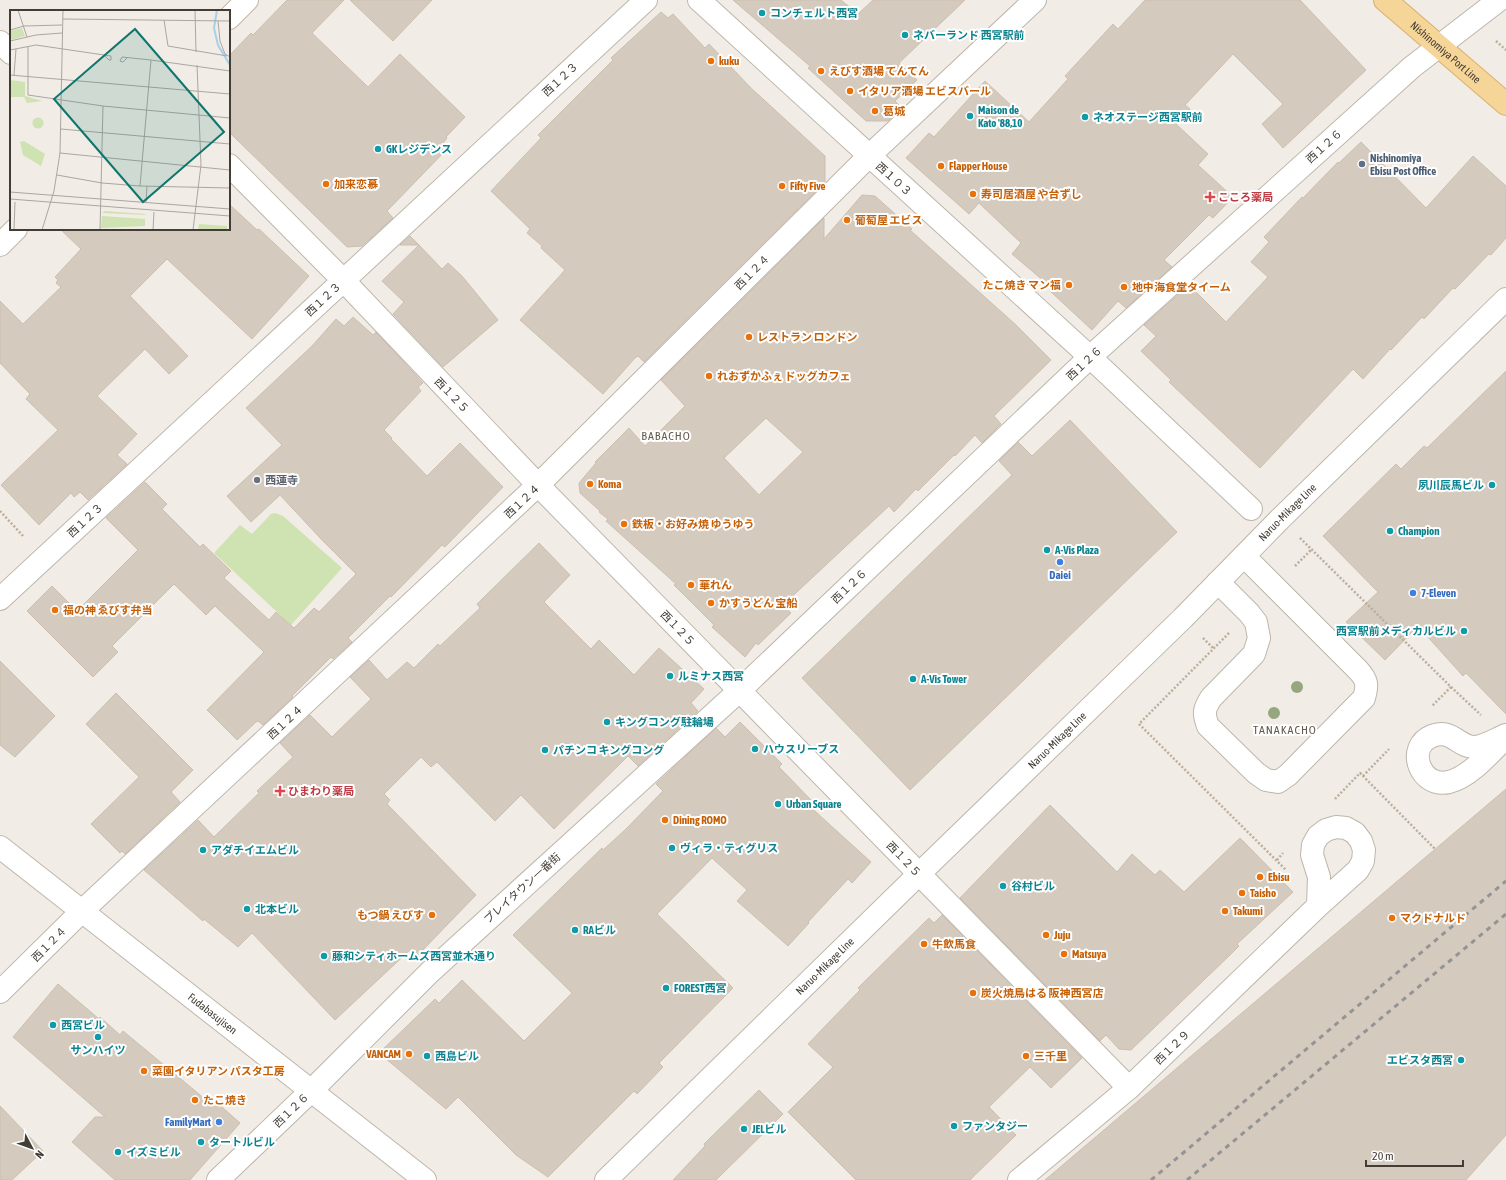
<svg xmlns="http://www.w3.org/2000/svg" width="1506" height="1180" font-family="'Asap Condensed','Noto Sans JP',sans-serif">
<rect width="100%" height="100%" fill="#f1ece5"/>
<path fill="#cfe2b1" d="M275,513L283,516L342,568L291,625L214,553L240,525L252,534L271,514Z"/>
<path fill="#d5cabe" stroke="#ccbfaf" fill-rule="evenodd" d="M287,0H344L312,33L368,87L400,54L465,117L446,137L447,138L443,143L448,148L387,211L393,218L362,246L347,247L229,132V56L251,33L253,35Z
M350,0H432L393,41Z
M733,0H841L858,14L873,0H965L899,63L917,80L895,101L902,108L888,121H866L808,68L810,66Z
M1145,0H1300L1366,70L1283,148L1262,124L1283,104L1233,54L1185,105L1190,109L1176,124L1208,154L1198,165L1233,197L1213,218L1209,215L1164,260L1172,267L1126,308L1118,301L1092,330L1050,291L1052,288L1012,254L1021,243L979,203L969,214L906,158L929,133L934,137L985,81L1029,122L1068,79L1065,76L1113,24L1118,29Z
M661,12L668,18L673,14L705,48L709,44L751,88L825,156V182L644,362L638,356L635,358L603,394L520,320L565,270L541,248L542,246L527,233L530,229L491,191L541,138L538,135L613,60L611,58Z
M1361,142L1426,208L1473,156L1506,186V238L1491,255L1489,254L1455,289L1453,288L1424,319L1422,317L1391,350L1390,349L1363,379L1353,369L1260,468L1169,382L1171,380L1141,351L1156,336L1144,325L1189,285L1226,322L1268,277L1251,262L1269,242L1264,237L1302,197L1303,198L1338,162L1339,163Z
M862,195L875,196L912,229L910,230L930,248L1015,324L1051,360L994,416L1001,424L982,443L975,435L955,456L954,455L918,491L916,489L894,512L889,506L783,605L791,613L758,645L756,643L745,657L712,627L714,625L674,585L676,584L606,521L608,519L599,512L600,511L580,493L579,483L596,463L595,462L629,428L645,446L685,406L661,380L824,218V239ZM766,418L803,452L759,495L724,458Z
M229,204L257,230L259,229L309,276L252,339L167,259L130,296L188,356L169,374L145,349L97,396L137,434L117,455L127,464L88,500L80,492L74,497L71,493L39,525L1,485L58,430L26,399L30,394L0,363V301L23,324L61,287L56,283L58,280L55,277L81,249L60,229H229Z
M410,236L419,245H400Z
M419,245L442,269L448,263L462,276L498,320L443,367L393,314L404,302L382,281Z
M353,317L373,335L376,332L423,383L418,387L421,391L384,430L392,438L391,439L427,476L460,443L503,487L445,547L442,545L391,597L390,596L348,638L352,642L333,659L331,657L292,696L293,697L263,725L258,721L256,722L237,740L207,710L264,652L215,606L206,615L174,584L112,646L118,652L93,677L27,611L52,586L77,611L138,550L106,518L145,482L167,504L162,509L200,547L203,544L231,571L224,578L269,620L276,612L294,628L314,608L319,612L356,574L322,540L280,495L251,522L227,496L282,445L246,408L312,346L336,319L344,326Z
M1506,371V714L1466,673L1463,676L1418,626L1385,660L1346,622L1378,592L1323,536L1396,464L1401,469L1424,446L1427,448Z
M1070,420L1177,532L910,790L802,678L1012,475L999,461L1018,442L1032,456Z
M539,543L570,575L544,602L591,649L599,640L634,675L659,648L704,689L691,703L698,711L638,766L628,756L554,829L521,795L495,821L437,762L431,767L421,757L384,794L390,800L387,804L476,895L418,955L411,949L335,1020L252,933L238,947L204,919L203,921L144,870L198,820L214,837L259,793L257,791L293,757L280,743L310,715L332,737L371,699L350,677L369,660L387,680L407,662L414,668L438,644L440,646L480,608L477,604Z
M0,661L55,716L15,757L0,745Z
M116,693L193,770L171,792L180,802L125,854L122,851L120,853L91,824L139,777L86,724Z
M740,722L782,764L779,767L811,800L807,804L871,862L852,883L848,879L808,922L809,923L788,946L737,901L747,890L712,858L657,914L733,988L659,1063L663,1067L637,1094L634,1091L548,1177L516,1155L458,1097L446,1109L379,1053L435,999L439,1003L462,980L524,1041L572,993L513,935L602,848L603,850L626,829L663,791L656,784L716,728L725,737Z
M1506,789V1135L1466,1180H1045Z
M1050,805L1117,872L1132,854L1155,875L1160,870L1184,892L1240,838L1293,892L1237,944L1239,946L1229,956L1131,1050L1119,1049L1106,1035L1100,1041L960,898Z
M942,915L1082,1058L1051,1088L1030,1067L989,1107L1016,1135L970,1180H856L788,1112L833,1067L808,1044L860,990L858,988L929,918L934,923Z
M58,984L99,1019L100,1017L120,1035L123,1031L211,1104L214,1100L240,1123L190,1180H115L72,1142L95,1117H105L13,1037Z
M759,1090L783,1114L716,1180H673L705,1146L704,1144Z
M0,1106L43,1151L12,1180H0Z"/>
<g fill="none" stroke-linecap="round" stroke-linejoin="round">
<defs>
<g id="minor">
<path d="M699,0L1090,357L1251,509"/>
<path d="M229,18L247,0"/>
<path d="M0,42L11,53"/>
<path d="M229,165L343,280L538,485L1129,1088"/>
<path d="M0,245L16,229"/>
<path d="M1218,582L1249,613L1256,622L1259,638L1254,654L1211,698C1204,709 1203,713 1208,726L1256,773L1266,780L1278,782L1288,775L1364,698C1368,684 1367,680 1358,670L1244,556"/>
<path d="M0,599L646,0"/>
<path d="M1506,735C1496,739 1486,746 1475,747C1459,748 1452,728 1432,736C1405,747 1420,789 1449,782C1470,777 1491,752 1506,737"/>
<path id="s1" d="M0,847L425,1180"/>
<path d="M0,992L82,911L538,485L869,156L1035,0"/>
<path d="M218,1180L311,1091L430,972L739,691L1090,357L1412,67L1499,0"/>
<path id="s2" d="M606,1180L919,874L1183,618L1280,519L1506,299"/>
<path d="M1019,1180L1129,1088L1318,906L1358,870L1363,861L1364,850L1361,841L1355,833L1346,828L1336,827L1326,830L1318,836L1313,845L1312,855L1319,877L1318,906"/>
</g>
<g id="major">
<path id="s3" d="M1385,0L1506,104"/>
</g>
</defs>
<use href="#minor" stroke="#beb6ab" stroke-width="24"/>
<use href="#major" stroke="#d9b06b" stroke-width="24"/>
<path stroke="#bcae9b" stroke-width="2.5" stroke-dasharray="2 2" stroke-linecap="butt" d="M1496,41L1506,50
M0,511L24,537
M1300,538L1451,687L1432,706
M1295,566L1312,549
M1229,633L1139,724L1286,870
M1203,638L1214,649
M1451,687L1481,715
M1363,776L1389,749
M1335,799L1360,773L1435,849
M1277,860L1283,853"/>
<use href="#minor" stroke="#fff" stroke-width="22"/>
<use href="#major" stroke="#f6d599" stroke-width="22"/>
<path stroke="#949494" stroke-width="3" stroke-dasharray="5 5" stroke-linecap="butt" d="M1151,1180L1506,881
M1187,1180L1506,914"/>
</g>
<g fill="#96a780">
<circle cx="1297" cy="687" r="6"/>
<circle cx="1274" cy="713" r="6"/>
</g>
<g fill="#0f9aa8" stroke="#fff" stroke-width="1.5">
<circle cx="762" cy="13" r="4"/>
<circle cx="905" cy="35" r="4"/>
<circle cx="970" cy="116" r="4"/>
<circle cx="1085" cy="117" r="4"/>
<circle cx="378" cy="149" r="4"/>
<circle cx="1492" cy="485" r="4"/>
<circle cx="1390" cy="531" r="4"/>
<circle cx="1047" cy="550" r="4"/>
<circle cx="1464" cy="631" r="4"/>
<circle cx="670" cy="676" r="4"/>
<circle cx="913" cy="679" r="4"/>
<circle cx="607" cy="722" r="4"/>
<circle cx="755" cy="749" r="4"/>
<circle cx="545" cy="750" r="4"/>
<circle cx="778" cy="804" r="4"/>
<circle cx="672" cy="848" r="4"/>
<circle cx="203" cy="850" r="4"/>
<circle cx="1003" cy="886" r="4"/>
<circle cx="247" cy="909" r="4"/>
<circle cx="575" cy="930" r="4"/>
<circle cx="324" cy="956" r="4"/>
<circle cx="666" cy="988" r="4"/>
<circle cx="53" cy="1025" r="4"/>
<circle cx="98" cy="1037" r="4"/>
<circle cx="427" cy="1056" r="4"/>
<circle cx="1461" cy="1060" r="4"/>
<circle cx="954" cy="1126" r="4"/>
<circle cx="744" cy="1129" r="4"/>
<circle cx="201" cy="1142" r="4"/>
<circle cx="118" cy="1152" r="4"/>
</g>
<g fill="#e8710a" stroke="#fff" stroke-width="1.5">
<circle cx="711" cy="61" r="4"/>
<circle cx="821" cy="71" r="4"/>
<circle cx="850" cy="91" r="4"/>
<circle cx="875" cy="111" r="4"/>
<circle cx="941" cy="166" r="4"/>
<circle cx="326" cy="184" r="4"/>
<circle cx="782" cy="186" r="4"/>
<circle cx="973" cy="194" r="4"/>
<circle cx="847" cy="220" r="4"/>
<circle cx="1069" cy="285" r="4"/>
<circle cx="1124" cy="287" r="4"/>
<circle cx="749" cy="337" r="4"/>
<circle cx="709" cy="376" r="4"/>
<circle cx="590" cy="484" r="4"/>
<circle cx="624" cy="524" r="4"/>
<circle cx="691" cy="585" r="4"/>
<circle cx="711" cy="603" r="4"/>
<circle cx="55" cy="610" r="4"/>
<circle cx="665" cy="820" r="4"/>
<circle cx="1260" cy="877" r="4"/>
<circle cx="1242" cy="893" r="4"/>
<circle cx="1225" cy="911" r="4"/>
<circle cx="432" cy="915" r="4"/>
<circle cx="1392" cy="918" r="4"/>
<circle cx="1046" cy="935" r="4"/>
<circle cx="924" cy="944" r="4"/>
<circle cx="1064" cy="954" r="4"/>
<circle cx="973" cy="993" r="4"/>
<circle cx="409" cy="1054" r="4"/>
<circle cx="1026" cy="1056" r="4"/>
<circle cx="144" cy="1071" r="4"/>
<circle cx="195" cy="1100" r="4"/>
</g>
<circle fill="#5c6f8a" stroke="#fff" stroke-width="1.5" cx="1362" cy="164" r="4"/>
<g fill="#e0444e" stroke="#fff" stroke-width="1.5">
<path d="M1208 191h4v4h4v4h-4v4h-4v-4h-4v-4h4z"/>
<path d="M278 785h4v4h4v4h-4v4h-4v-4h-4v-4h4z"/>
</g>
<circle fill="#6b7280" stroke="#fff" stroke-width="1.5" cx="257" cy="480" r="4"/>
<g fill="#3f7fe0" stroke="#fff" stroke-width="1.5">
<circle cx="1060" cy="562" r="4"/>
<circle cx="1413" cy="593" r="4"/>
<circle cx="219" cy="1122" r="4"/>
</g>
<g text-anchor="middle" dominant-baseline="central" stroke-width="4" stroke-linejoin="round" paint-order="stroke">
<g font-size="11" font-weight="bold" fill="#0d838f" stroke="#fff" text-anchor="start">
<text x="770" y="13">コンチェルト西宮</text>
<text x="913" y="35">ネバーランド 西宮駅前</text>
<text x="978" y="110">Maison de<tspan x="978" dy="13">Kato '88,10</tspan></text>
<text x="1093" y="117">ネオステージ西宮駅前</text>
<text x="386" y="149">GKレジデンス</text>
<text x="1484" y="485" text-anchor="end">夙川辰馬ビル</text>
<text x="1398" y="531">Champion</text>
<text x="1055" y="550">A-Vis Plaza</text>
<text x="1456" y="631" text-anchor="end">西宮駅前メディカルビル</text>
<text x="678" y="676">ルミナス西宮</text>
<text x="921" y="679">A-Vis Tower</text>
<text x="615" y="722">キングコング駐輪場</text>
<text x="763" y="749">ハウスリーブス</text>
<text x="553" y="750">パチンコ キングコング</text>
<text x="786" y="804">Urban Square</text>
<text x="680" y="848">ヴィラ・ティグリス</text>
<text x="211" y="850">アダチイエムビル</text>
<text x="1011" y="886">谷村ビル</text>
<text x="255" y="909">北本ビル</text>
<text x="583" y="930">RAビル</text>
<text x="332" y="956">藤和シティホームズ西宮並木通り</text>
<text x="674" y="988">FOREST西宮</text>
<text x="61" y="1025">西宮ビル</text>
<text x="98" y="1050" text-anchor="middle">サンハイツ</text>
<text x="435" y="1056">西島ビル</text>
<text x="1453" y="1060" text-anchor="end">エビスタ西宮</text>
<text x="962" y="1126">ファンタジー</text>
<text x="752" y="1129">JELビル</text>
<text x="209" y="1142">タートルビル</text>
<text x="126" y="1152">イズミビル</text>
</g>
<g font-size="11" fill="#433d35" stroke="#fff">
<text stroke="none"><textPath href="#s3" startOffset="80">Nishinomiya Port Line</textPath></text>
<text transform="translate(560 79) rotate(-43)">西１２３</text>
<text transform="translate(1324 146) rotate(-42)">西１２６</text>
<text transform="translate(894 179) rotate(42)">西１０３</text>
<text transform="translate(752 272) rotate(-45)">西１２４</text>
<text transform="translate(323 299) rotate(-43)">西１２３</text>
<text transform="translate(1084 363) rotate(-43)">西１２６</text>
<text transform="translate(452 395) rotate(46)">西１２５</text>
<text transform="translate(522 501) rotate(-43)">西１２４</text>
<text stroke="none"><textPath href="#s2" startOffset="954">Naruo-Mikage Line</textPath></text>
<text transform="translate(85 520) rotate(-43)">西１２３</text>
<text transform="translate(849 586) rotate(-44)">西１２６</text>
<text transform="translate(678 628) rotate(46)">西１２５</text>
<text transform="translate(285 722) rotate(-43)">西１２４</text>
<text stroke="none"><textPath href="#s2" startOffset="630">Naruo-Mikage Line</textPath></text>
<text transform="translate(904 859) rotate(46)">西１２５</text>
<text transform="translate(522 888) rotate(-42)">プレイタウン一番街</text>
<text transform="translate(49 944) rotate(-45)">西１２４</text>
<text stroke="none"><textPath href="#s2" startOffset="306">Naruo-Mikage Line</textPath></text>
<text stroke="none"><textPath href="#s1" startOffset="270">Fudabasujisen</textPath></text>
<text transform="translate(1172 1047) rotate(-44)">西１２９</text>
<text transform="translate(291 1110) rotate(-44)">西１２６</text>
</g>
<g font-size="11" font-weight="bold" fill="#c56008" stroke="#fff" text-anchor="start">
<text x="719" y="61">kuku</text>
<text x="829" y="71">えびす酒場 てんてん</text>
<text x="858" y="91">イタリア酒場 エビスバール</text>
<text x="883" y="111">葛城</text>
<text x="949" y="166">Flapper House</text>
<text x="334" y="184">加来恋慕</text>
<text x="790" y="186">Fifty Five</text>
<text x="981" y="194">寿司居酒屋 や台ずし</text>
<text x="855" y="220">葡萄屋 エビス</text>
<text x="1061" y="285" text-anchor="end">たこ焼き マン福</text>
<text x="1132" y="287">地中海食堂タイーム</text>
<text x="757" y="337">レストラン ロンドン</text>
<text x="717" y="376">れおずかふぇ ドッグカフェ</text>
<text x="598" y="484">Koma</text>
<text x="632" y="524">鉄板・お好み焼 ゆうゆう</text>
<text x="699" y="585">華れん</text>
<text x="719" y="603">かすうどん 宝船</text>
<text x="63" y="610">福の神 ゑびす弁当</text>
<text x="673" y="820">Dining ROMO</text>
<text x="1268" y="877">Ebisu</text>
<text x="1250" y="893">Taisho</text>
<text x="1233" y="911">Takumi</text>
<text x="424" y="915" text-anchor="end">もつ鍋 えびす</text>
<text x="1400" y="918">マクドナルド</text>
<text x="1054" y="935">Juju</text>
<text x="932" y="944">牛飲馬食</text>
<text x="1072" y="954">Matsuya</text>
<text x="981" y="993">炭火焼鳥はる 阪神西宮店</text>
<text x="401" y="1054" text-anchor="end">VANCAM</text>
<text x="1034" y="1056">三千里</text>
<text x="152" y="1071">菜園イタリアン パスタ工房</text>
<text x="203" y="1100">たこ焼き</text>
</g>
<g font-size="11" font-weight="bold" fill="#4e5e75" stroke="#fff" text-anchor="start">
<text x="1370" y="158">Nishinomiya<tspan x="1370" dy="13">Ebisu Post Office</tspan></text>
</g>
<g font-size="11" font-weight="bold" fill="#be3a42" stroke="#fff" text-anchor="start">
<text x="1218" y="197">こころ薬局</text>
<text x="288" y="791">ひまわり薬局</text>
</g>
<g font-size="11" font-weight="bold" fill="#5b616d" stroke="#fff" text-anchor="start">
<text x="265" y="480">西蓮寺</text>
</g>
<g font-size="11" font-weight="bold" fill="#366cbe" stroke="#fff">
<text x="1060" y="575">Daiei</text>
<text x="1421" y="593" text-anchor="start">7-Eleven</text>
<text x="211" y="1122" text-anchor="end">FamilyMart</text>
</g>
<g font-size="12" letter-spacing="1" fill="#655a4d" stroke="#fff">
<text x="666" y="436">BABACHO</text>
<text x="1285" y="730">TANAKACHO</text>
</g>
</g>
<g transform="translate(10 10)">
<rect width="220" height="220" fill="#f1ece5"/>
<path d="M12,18L15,26L0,30V21ZM0,70L15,72V86L32,91L17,93L14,87H0ZM22.5 113a5.5 5.5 0 1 1 11 0a5.5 5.5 0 1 1-11 0ZM14,131L35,144L31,156L13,145L10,132ZM95,201L135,204L136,205L92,203ZM92,206L135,209V216L91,218ZM189,214L217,216V220H188Z" fill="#cfe2b1"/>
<path fill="none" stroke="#a5d2ea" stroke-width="2" d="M207,0L204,18L208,35L220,55"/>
<path fill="none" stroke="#aba69f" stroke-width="1" d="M8,0L17,27M185,0L186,42M53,9L220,11M154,10L158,36L217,46M208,11L210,31L215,44L220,47M0,20L14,16L52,15M0,31L26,25L52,23M18,36V85L93,96L220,108M0,40L26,35L94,45M94,45L101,46V50H99ZM117,48L113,52L110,51L112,47L141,50L220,61M0,65L220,84M4,65L6,39M51,119L220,134M50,143L220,160M47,165L92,173L130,176L220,178M130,176L141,50M0,182L220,199M0,189L220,206M136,193L137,176M4,220L5,192M32,220L44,181L50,143L53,0M90,220L93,96M143,220L144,202M183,220L191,155L187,55"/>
<path fill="#0f766e" fill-opacity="0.15" stroke="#0f766e" stroke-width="2" d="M125,19L214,122L133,192L44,89Z"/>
<rect width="220" height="220" fill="none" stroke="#433d35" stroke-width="2"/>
</g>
<g transform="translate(32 1148) rotate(131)" stroke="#ffffff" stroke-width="3" paint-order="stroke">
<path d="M0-3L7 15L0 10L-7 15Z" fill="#433d35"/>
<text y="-6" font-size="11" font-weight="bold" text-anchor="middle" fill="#433d35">N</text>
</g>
<path d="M1366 1160v6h97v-6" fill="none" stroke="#433d35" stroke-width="2"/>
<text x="1372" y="1160" font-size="12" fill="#433d35" stroke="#ffffff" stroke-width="3" paint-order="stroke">20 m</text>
</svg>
